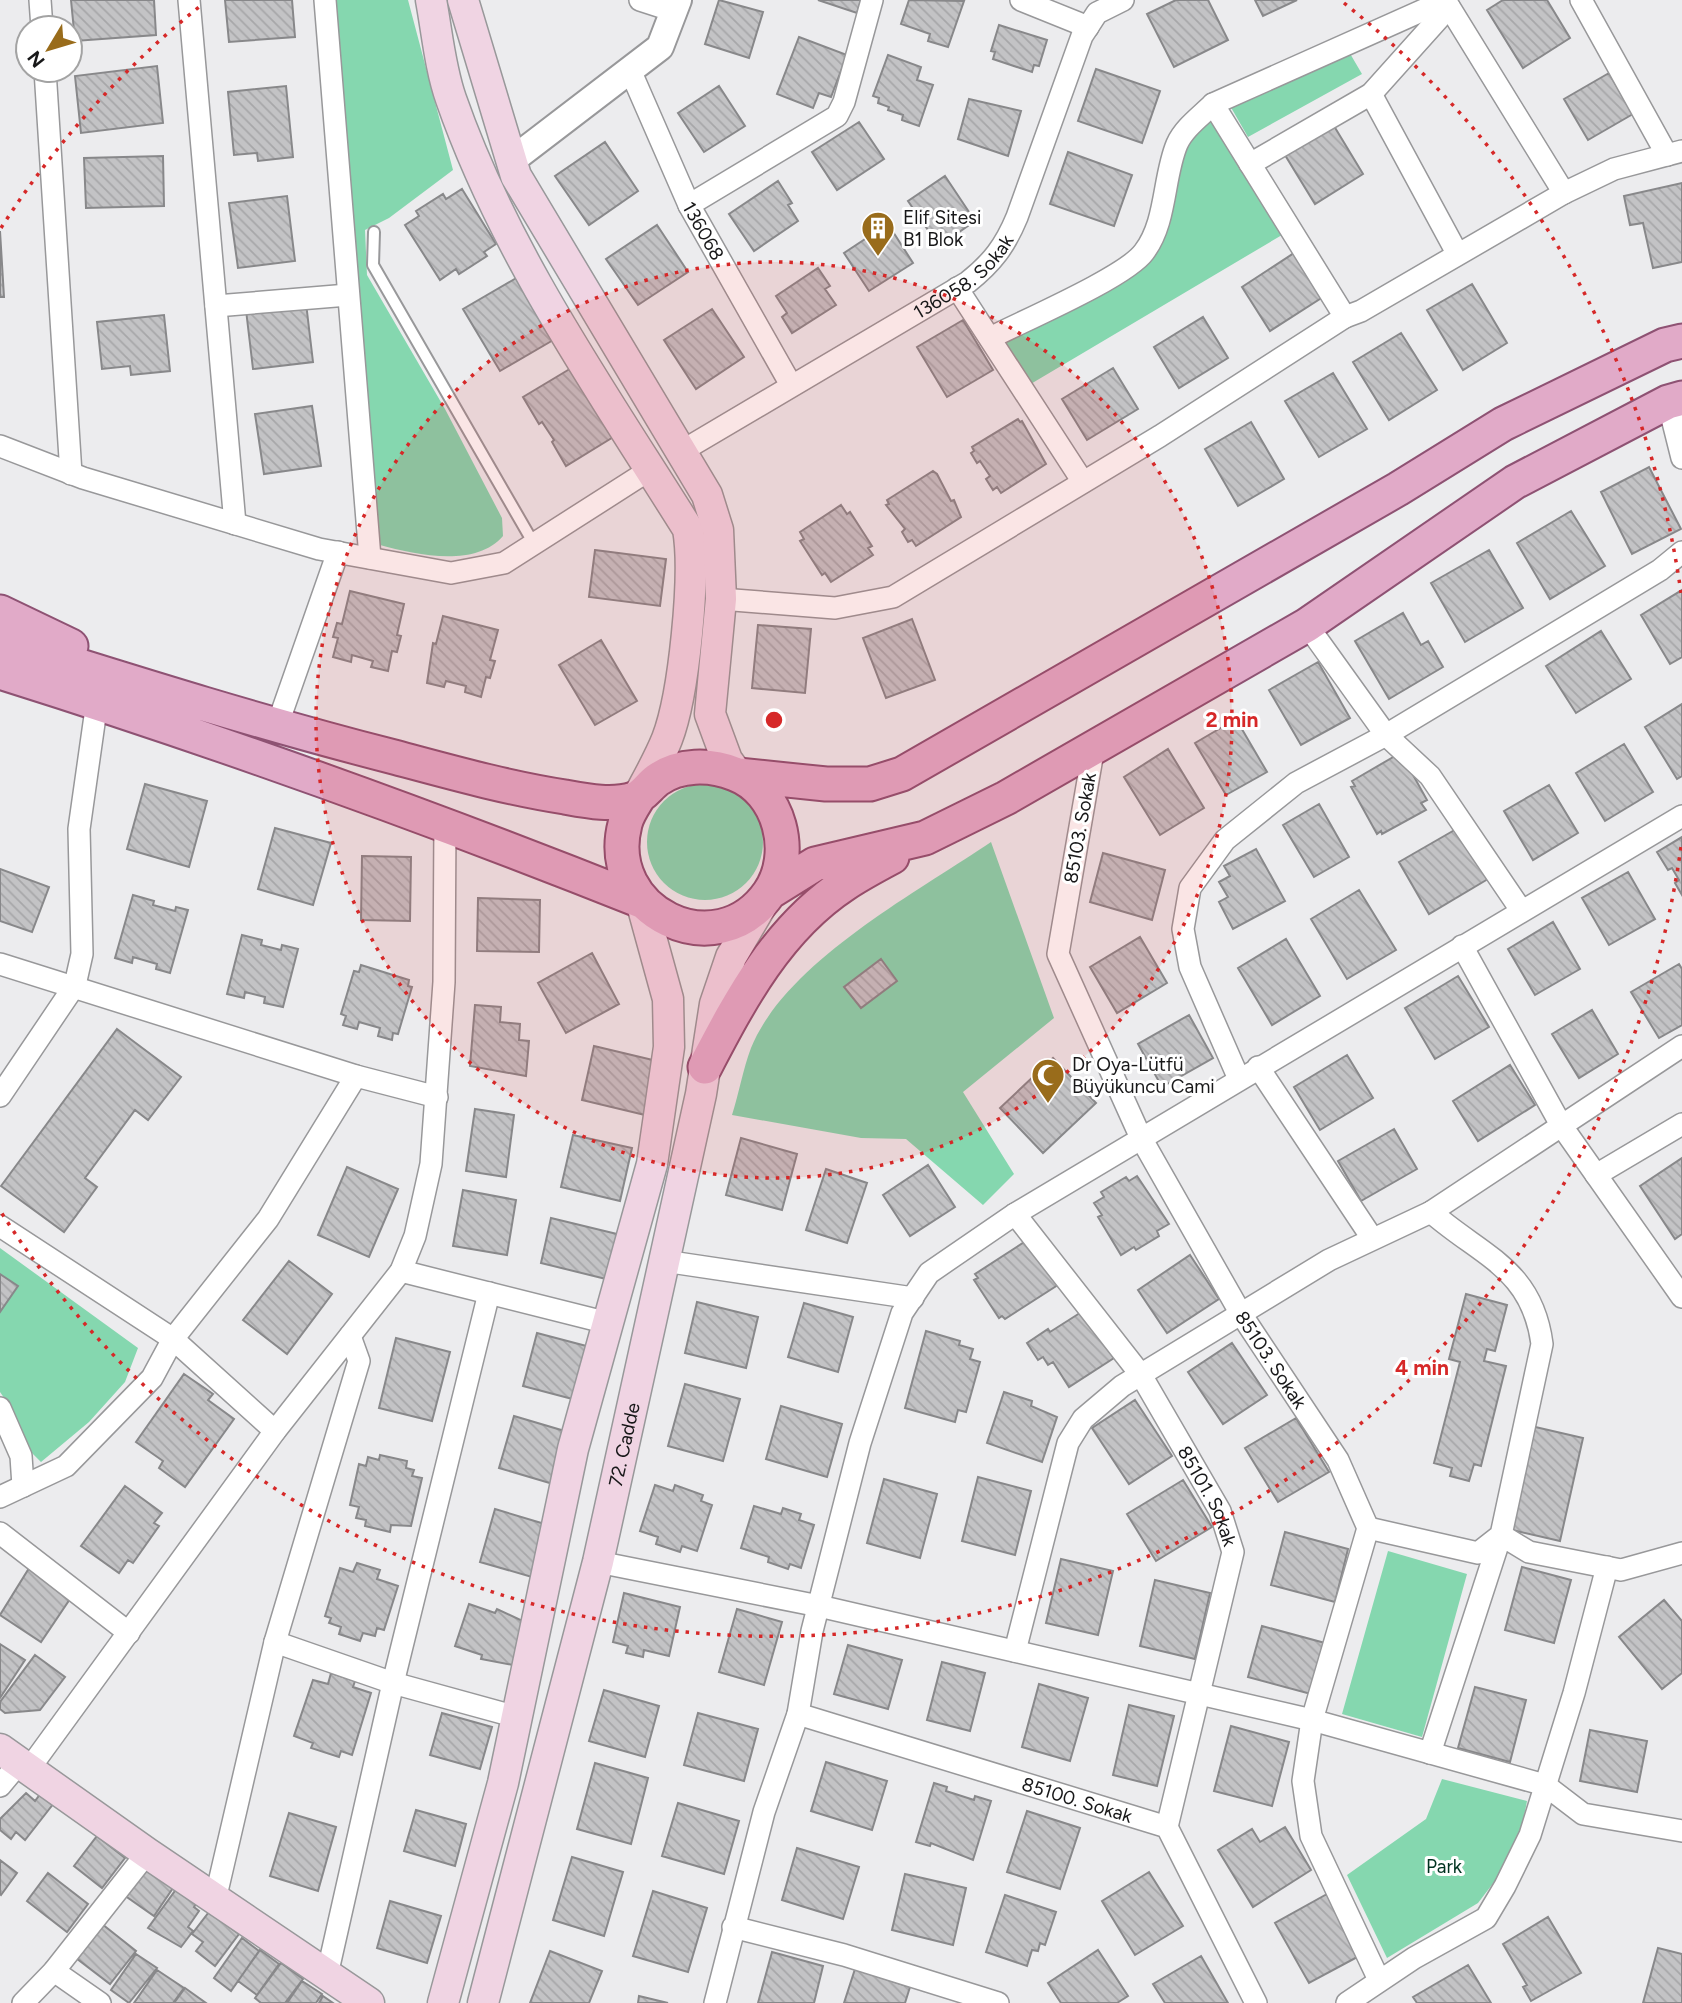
<svg xmlns="http://www.w3.org/2000/svg" width="1682" height="2003" font-family="Figtree,sans-serif">
<defs>
<pattern id="building-back-hatch" width="6" height="6" patternUnits="userSpaceOnUse" patternTransform="scale(1.75)"><rect width="6" height="6" fill="#c3c3c5"/><path d="M-1 5l2 2M0 0l6 6M5-1l2 2" fill="none" stroke="#a7a7a9"/></pattern>
</defs>
<rect width="100%" height="100%" fill="#ececee"/>
<path fill="#85d7af" d="M335,0H408L453,170L389,218L365,230L367,275L445,409L502,518L503,536C476,568 416,555 380,545L355,285Z
M1345,45L1362,74L1248,137L1229,104Z
M1212,118L1282,235L1029,385L1000,341L1152,251L1184,149Z
M647 842a58 58 0 1 1 116 0a58 58 0 1 1-116 0Z
M991,842L1054,1018L963,1092L1014,1174L983,1205L906,1139L861,1138L732,1115C739,1093 743,1069 751,1048C786,962 916,893 991,842Z
M0,1248L138,1348L125,1382L89,1422L41,1462L30,1451L14,1412L0,1392Z
M1388,1551L1467,1574L1422,1737L1342,1714Z
M1442,1779L1527,1801L1517,1852L1478,1903L1387,1958L1347,1875L1426,1819Z"/>
<path fill="url(#building-back-hatch)" stroke="#88888a" stroke-width="2" d="M71,0H154L156,35L75,41Z
M225,0H292L295,37L229,42Z
M719,0L763,12L749,58L705,44Z
M818,0H861L857,13Z
M909,0L964,1L948,47L928,41L930,34L901,24Z
M1176,0H1208L1228,40L1174,67L1147,14Z
M1255,0H1297L1263,16Z
M1503,0H1547L1570,38L1523,68L1487,10Z
M999,25L1047,40L1039,66L1034,65L1032,72L993,59L995,52L991,51Z
M799,37L847,55L831,97L819,93L813,108L777,94Z
M888,55L921,67L917,80L933,85L919,126L902,120L903,115L888,110L889,107L878,103L879,98L873,96Z
M157,66L163,123L81,133L75,76Z
M1096,69L1160,91L1142,143L1078,121Z
M1609,73L1633,114L1588,140L1564,99Z
M286,86L293,157L258,161L257,153L234,155L228,92Z
M719,86L745,126L704,152L678,113Z
M969,99L1021,111L1008,156L958,139Z
M859,122L884,159L837,190L812,152Z
M1334,126L1363,174L1315,204L1285,155Z
M605,142L638,191L589,225L555,176Z
M1068,152L1132,175L1114,226L1050,204Z
M163,156L164,206L86,208L84,158Z
M945,176L975,221L939,246L908,201Z
M778,181L792,203L788,205L798,221L754,251L729,214Z
M1682,183V262L1653,268L1643,223L1630,225L1624,196Z
M462,189L496,244L484,252L487,256L459,274L456,269L440,280L405,225L419,216L416,211L443,194L446,199Z
M287,196L295,261L238,268L229,203Z
M888,224L913,263L869,291L844,253Z
M657,225L688,272L638,305L606,259Z
M0,231L4,297H0Z
M1294,253L1323,297L1270,331L1242,287Z
M818,268L830,286L825,289L836,305L792,333L782,317L787,313L776,296Z
M518,277L555,339L500,371L463,309Z
M1472,284L1507,343L1463,370L1427,310Z
M306,303L313,362L253,369L246,310Z
M712,309L744,357L696,389L664,340Z
M164,315L170,371L131,375L130,366L102,369L97,322Z
M1203,317L1228,358L1179,388L1154,347Z
M963,320L993,370L947,397L917,347Z
M1401,333L1437,390L1389,420L1353,362Z
M573,367L615,436L566,466L552,442L554,440L542,422L539,424L523,397Z
M1113,368L1138,409L1087,440L1062,399Z
M1333,373L1367,429L1319,457L1285,401Z
M312,406L321,466L264,474L255,414Z
M1018,419L1020,422L1022,421L1046,464L1001,493L997,487L993,490L986,479L990,476L980,461L977,463L971,453L974,451L972,447Z
M1251,422L1284,479L1238,506L1205,449Z
M1649,467L1681,529L1632,554L1601,492Z
M933,471L937,474L951,501L954,500L961,517L916,546L912,540L908,542L902,532L905,529L886,505L889,504L887,500Z
M841,505L847,514L850,512L872,546L868,548L873,555L831,582L825,573L822,575L800,541L804,539L800,532Z
M1571,511L1605,566L1550,599L1517,543Z
M595,550L666,559L660,606L589,597Z
M1489,550L1523,608L1465,642L1431,583Z
M1682,590V657L1670,664L1641,615Z
M350,591L404,604L397,635L401,636L397,652L392,651L388,671L371,667L373,661L352,655L351,662L333,657L338,638L333,637L337,623L342,624Z
M1403,613L1421,645L1428,641L1443,667L1389,699L1355,641Z
M443,616L498,630L490,660L495,661L490,678L486,677L481,697L465,692L466,686L446,681L444,687L427,683L433,643L436,644Z
M912,619L935,680L886,698L863,638Z
M758,625L811,629L805,693L752,688Z
M1601,631L1631,679L1576,713L1546,666Z
M601,640L637,701L595,725L559,665Z
M1318,662L1350,718L1301,745L1269,690Z
M1682,704V776L1677,779L1645,727Z
M1236,719L1267,772L1226,795L1195,743Z
M1624,744L1653,792L1605,821L1576,773Z
M1168,749L1204,808L1160,835L1124,777Z
M1395,756L1398,760L1403,757L1427,800L1421,803L1426,810L1382,834L1381,831L1377,834L1351,787L1355,786L1352,781Z
M145,784L207,801L189,867L127,849Z
M1549,785L1578,833L1533,860L1504,811Z
M1319,804L1349,857L1314,877L1283,825Z
M275,828L331,843L313,905L258,889Z
M1458,828L1488,879L1429,914L1399,862Z
M1682,837V895L1675,883L1679,880L1672,868L1668,870L1657,852Z
M1256,849L1285,901L1233,929L1219,902L1228,897L1219,882L1230,876L1224,866Z
M1103,853L1165,870L1152,920L1090,902Z
M362,856L411,857L410,921L361,920Z
M0,869L49,887L32,932L0,921Z
M1628,872L1655,919L1609,945L1582,898Z
M1359,890L1396,950L1347,979L1311,919Z
M133,895L154,901L153,905L175,911L176,907L188,910L170,973L156,969L157,964L133,957L132,963L115,958Z
M478,898L540,900L539,952L477,951Z
M1553,922L1580,969L1535,995L1508,949Z
M242,935L262,940L261,945L281,950L282,945L298,949L283,1007L264,1003L265,997L245,992L244,998L227,994Z
M1140,937L1167,983L1117,1013L1090,967Z
M1286,939L1320,996L1272,1025L1238,968Z
M592,953L619,1004L566,1033L538,983Z
M881,959L897,981L861,1008L844,987Z
M1679,964L1682,969V1025L1659,1038L1631,992Z
M361,965L409,980L408,986L412,987L398,1034L393,1033L392,1040L378,1036L380,1028L359,1022L357,1029L343,1025L346,1016L341,1014L354,971L359,972Z
M1458,976L1489,1027L1435,1059L1405,1008Z
M475,1005L501,1007L500,1022L520,1024L519,1040L529,1041L526,1076L470,1066Z
M1592,1010L1618,1054L1579,1078L1552,1034Z
M1189,1015L1213,1058L1162,1087L1138,1044Z
M117,1029L181,1077L148,1120L135,1110L85,1178L97,1187L64,1232L1,1186Z
M594,1046L657,1061L645,1115L582,1100Z
M1347,1055L1373,1098L1320,1130L1294,1087Z
M1053,1058L1096,1103L1043,1153L1000,1108Z
M1510,1065L1535,1105L1478,1141L1453,1101Z
M475,1109L514,1115L506,1177L466,1171Z
M1394,1129L1417,1169L1361,1201L1338,1161Z
M573,1135L632,1148L620,1201L561,1187Z
M741,1138L797,1154L782,1210L726,1195Z
M1682,1158V1234L1675,1239L1640,1186Z
M928,1165L955,1207L910,1236L883,1195Z
M347,1167L398,1189L369,1257L318,1235Z
M826,1169L867,1183L847,1243L806,1230Z
M1137,1176L1169,1224L1157,1231L1159,1236L1136,1250L1134,1247L1121,1255L1098,1217L1102,1215L1094,1203L1104,1197L1101,1192L1126,1177L1129,1181Z
M463,1190L516,1200L507,1255L453,1246Z
M551,1218L617,1234L606,1279L541,1263Z
M1032,1237L1061,1283L1005,1319L1002,1316L999,1318L974,1280L978,1278L975,1274Z
M1190,1255L1219,1299L1167,1333L1138,1290Z
M289,1261L332,1294L287,1354L243,1320Z
M0,1274L18,1286L0,1312Z
M1466,1294L1507,1305L1495,1351L1487,1349L1484,1361L1506,1366L1481,1466L1474,1464L1469,1481L1450,1476L1452,1468L1434,1463L1460,1362L1449,1359Z
M697,1302L758,1317L746,1368L685,1353Z
M804,1303L853,1317L838,1372L788,1357Z
M1083,1311L1114,1358L1069,1387L1053,1362L1048,1365L1043,1357L1038,1360L1027,1343L1048,1329L1050,1332Z
M926,1331L960,1341L959,1345L973,1349L970,1359L980,1362L966,1412L958,1410L955,1422L905,1408Z
M537,1333L594,1348L580,1401L523,1386Z
M396,1338L450,1352L432,1421L379,1408Z
M1232,1343L1267,1395L1223,1424L1188,1372Z
M184,1374L213,1394L208,1400L234,1419L185,1487L159,1468L163,1461L136,1442Z
M685,1384L740,1399L723,1461L668,1446Z
M1004,1392L1032,1401L1031,1406L1057,1417L1042,1462L987,1443Z
M1135,1400L1172,1456L1129,1484L1092,1428Z
M781,1406L842,1424L827,1477L766,1459Z
M514,1416L568,1432L553,1484L499,1468Z
M1296,1418L1329,1472L1278,1502L1245,1448Z
M1531,1426L1583,1438L1560,1541L1508,1529Z
M380,1455L407,1461L406,1468L414,1470L412,1476L422,1478L411,1526L391,1525L390,1532L365,1526L366,1520L356,1518L359,1507L350,1505L359,1464L366,1466L368,1457L379,1460Z
M978,1477L1031,1491L1015,1555L962,1541Z
M884,1479L937,1494L920,1558L867,1543Z
M1183,1480L1212,1527L1156,1561L1127,1514Z
M655,1485L673,1491L675,1485L703,1495L701,1501L712,1505L697,1551L682,1546L680,1552L656,1544L658,1537L640,1531Z
M125,1486L162,1513L154,1523L159,1526L133,1563L128,1560L119,1573L81,1546Z
M754,1506L781,1514L783,1508L801,1514L799,1520L814,1525L801,1568L790,1564L788,1569L768,1562L769,1557L741,1548Z
M495,1509L548,1525L532,1577L480,1562Z
M1285,1532L1348,1549L1335,1602L1271,1585Z
M1061,1559L1113,1571L1098,1635L1046,1623Z
M357,1563L380,1570L377,1579L398,1586L384,1630L377,1628L375,1636L363,1633L360,1641L339,1634L341,1627L329,1623L331,1618L325,1616L340,1568L353,1572Z
M31,1565L74,1593L41,1642L0,1615Z
M1522,1567L1571,1580L1554,1643L1505,1630Z
M1155,1580L1210,1593L1195,1659L1140,1646Z
M624,1593L680,1607L669,1656L644,1650L643,1657L626,1653L628,1646L613,1642Z
M1664,1600L1682,1621V1673L1662,1689L1619,1637Z
M469,1604L495,1613L497,1609L527,1623L513,1665L481,1659L482,1655L455,1646Z
M737,1609L782,1622L764,1685L719,1672Z
M1262,1626L1325,1643L1311,1694L1248,1677Z
M0,1644L25,1660L0,1698Z
M848,1645L902,1660L888,1709L834,1694Z
M35,1655L65,1677L40,1710L5,1713L0,1709V1702Z
M942,1662L985,1673L970,1731L927,1720Z
M331,1673L355,1681L353,1687L371,1693L352,1755L341,1751L339,1757L311,1748L313,1743L294,1736L313,1680L328,1684Z
M1039,1684L1088,1698L1070,1761L1022,1747Z
M1475,1687L1526,1700L1510,1762L1458,1748Z
M604,1690L659,1706L645,1757L589,1741Z
M1129,1705L1174,1716L1157,1786L1113,1775Z
M442,1713L492,1727L480,1769L430,1755Z
M698,1713L758,1729L744,1781L684,1765Z
M1231,1726L1289,1742L1272,1806L1214,1791Z
M1590,1730L1647,1741L1637,1792L1580,1781Z
M826,1762L887,1781L872,1830L811,1811Z
M595,1763L648,1778L631,1844L577,1829Z
M934,1783L947,1787L946,1791L974,1800L975,1796L991,1801L973,1860L931,1843L930,1846L916,1842Z
M26,1793L35,1801L41,1793L54,1803L25,1840L16,1832L11,1839L0,1830V1819Z
M678,1803L739,1821L724,1874L662,1856Z
M416,1810L466,1824L455,1866L404,1851Z
M1027,1811L1080,1828L1060,1889L1007,1872Z
M289,1813L336,1827L318,1891L270,1876Z
M1285,1827L1311,1870L1253,1907L1218,1850L1252,1829L1260,1842Z
M97,1836L125,1858L102,1888L74,1866Z
M797,1848L859,1867L843,1919L782,1900Z
M572,1857L623,1872L604,1936L553,1920Z
M0,1860L17,1873L1,1895L0,1894Z
M146,1869L173,1888L154,1916L124,1895Z
M1149,1872L1183,1926L1135,1955L1102,1901Z
M48,1873L88,1904L67,1932L27,1901Z
M905,1874L966,1888L953,1945L892,1930Z
M180,1884L200,1899L194,1907L199,1911L188,1927L193,1931L181,1947L148,1928Z
M653,1891L707,1908L688,1972L633,1956Z
M1327,1894L1361,1955L1309,1983L1275,1923Z
M1005,1895L1056,1912L1045,1945L1040,1943L1038,1951L1032,1950L1027,1966L986,1952Z
M390,1901L441,1916L427,1963L377,1948Z
M209,1912L239,1934L215,1966L196,1951L203,1942L192,1934Z
M1548,1917L1581,1973L1531,2001L1523,1987L1527,1985L1503,1944Z
M102,1924L136,1951L110,1984L76,1958Z
M242,1938L259,1951L231,1991L214,1978Z
M1658,1948L1682,1954V2003H1643Z
M260,1950L279,1964L257,1995L238,1981Z
M1098,1950L1128,1996L1117,2003H1061L1048,1983Z
M550,1951L602,1971L589,2003H530Z
M772,1952L823,1966L814,2003H758Z
M136,1954L157,1968L129,2003L111,1990Z
M1201,1956L1228,2003H1165L1153,1984Z
M281,1963L303,1979L285,2003H261L255,1998Z
M1468,1965L1491,2003H1417L1413,1997Z
M855,1969L910,1987L905,2003H844Z
M157,1970L184,1988L173,2003H134Z
M302,1981L322,1994L316,2003H287Z
M185,1988L206,2003H174Z
M323,1996L333,2003H319Z
M639,1996L668,2003H638Z"/>
<g fill="none" stroke-linecap="round" stroke-linejoin="round">
<defs>
<path id="service" d="M374,232L373,265L534,544"/>
<g id="minor">
<path d="M40,0L42,28"/>
<path d="M189,0L235,524"/>
<path d="M325,0L370,558"/>
<path d="M640,0L674,11"/>
<path d="M1021,0L1088,27"/>
<path d="M1445,0L1564,193"/>
<path d="M1581,0L1667,155"/>
<path d="M45,70L71,474"/>
<path id="s1" d="M630,70L689,205L791,385"/>
<path d="M1371,94L1457,253"/>
<path d="M1213,104L1345,317"/>
<path d="M1250,164L1371,94L1449,7"/>
<path d="M689,205L837,116L844,102L872,0"/>
<path d="M957,288L1083,482"/>
<path d="M216,306L348,295"/>
<path d="M990,338C1023,321 1126,277 1144,252C1167,222 1163,177 1177,144C1184,128 1201,116 1213,104L1446,0"/>
<path d="M1668,402L1682,458"/>
<path d="M0,446L83,478L319,549L451,573L504,563L651,469"/>
<path id="s2" d="M682,451L968,282C992,263 1005,246 1017,217L1082,36L1097,13L1123,0"/>
<path d="M721,599L835,608L893,597L1160,436L1345,317L1361,311L1564,193L1614,169L1682,151"/>
<path d="M1307,625L1386,735L1430,776L1521,910"/>
<path d="M277,726L338,552"/>
<path id="s3" d="M1094,746L1058,954L1141,1138L1241,1314L1338,1460L1368,1528L1312,1720L1303,1781L1311,1836L1379,1980"/>
<path d="M1462,946L1561,1125L1682,1297"/>
<path d="M0,964L356,1076L437,1097"/>
<path d="M1258,1067L1372,1238"/>
<path d="M1239,1079L1190,967L1183,929L1190,888L1225,840L1296,783L1386,735L1660,570L1682,552"/>
<path d="M0,1096L75,985L82,954L79,829L97,702"/>
<path d="M1596,1175L1682,1124"/>
<path id="s4" d="M1015,1214L1141,1375L1220,1511L1233,1552L1167,1827"/>
<path d="M0,1226L173,1339L275,1431"/>
<path d="M664,1261L913,1298"/>
<path d="M401,1271L608,1323"/>
<path d="M0,1408L21,1456L23,1486"/>
<path d="M0,1497L66,1466L152,1378L173,1339L268,1219L356,1076"/>
<path d="M1368,1528L1478,1553L1501,1535L1542,1344C1532,1268 1481,1256 1431,1212"/>
<path d="M0,1533L129,1633"/>
<path d="M598,1562L819,1606L1312,1720L1545,1785L1583,1814L1682,1831"/>
<path d="M275,1642L393,1683L517,1717"/>
<path d="M1015,1651L1068,1443L1083,1419L1122,1386L1329,1260L1431,1212L1682,1046"/>
<path id="s5" d="M798,1714L1167,1827L1256,2003"/>
<path d="M1430,1753L1501,1535L1529,1552L1621,1570L1682,1553"/>
<path d="M29,1769L275,1431L401,1271L415,1236L431,1164L444,982L445,822"/>
<path d="M0,1786L20,1762"/>
<path d="M215,1900L275,1642L359,1361L350,1336"/>
<path d="M733,1927L844,1955L998,2003"/>
<path d="M54,1971L100,2003"/>
<path d="M327,1975L393,1683L489,1293"/>
<path d="M23,2003L54,1971L147,1853"/>
<path d="M715,2003L764,1812L798,1714L812,1631L860,1443L902,1313L929,1273L1015,1214L1682,816"/>
<path d="M1347,2003L1414,1958L1486,1918L1505,1886L1530,1835L1574,1693L1607,1567"/>
</g>
<path id="tertiary" d="M511,161L660,47L678,0"/>
<g id="secondary">
<path d="M431,0C437,32 440,68 451,99C505,254 601,390 688,529C696,575 684,695 667,739C659,759 648,778 638,797"/>
<path d="M463,0L516,176L707,495L718,530L721,599L710,714L727,760L738,775"/>
<path d="M0,1749L147,1853L369,2003"/>
<path d="M443,2003L503,1783L573,1449L652,1164L669,1047L668,999L641,901"/>
<path id="s6" d="M483,2003L598,1562L701,1094L715,1004L731,957L764,901"/>
</g>
<path id="primary" d="M0,612L71,646
M0,641C131,682 261,723 394,757C450,772 507,788 565,797C587,801 612,806 634,799C643,796 649,786 657,780C679,764 710,764 735,774C780,791 796,854 769,893C717,968 602,912 625,824C627,815 633,806 638,798
M0,672C217,740 430,817 641,901
M738,775L826,784H870L902,774L1398,489L1503,424L1665,345L1682,341
M770,892L815,864L925,838L1006,798L1307,625L1515,482L1668,402L1682,398
M705,1067C741,998 778,928 845,884C860,874 877,865 892,857"/>
</defs>
<use href="#service" stroke="#98989a" stroke-width="14"/>
<use href="#minor" stroke="#98989a" stroke-width="24"/>
<use href="#tertiary" stroke="#98989a" stroke-width="30"/>
<use href="#secondary" stroke="#98989a" stroke-width="33"/>
<use href="#primary" stroke="#8e5273" stroke-width="37"/>
<use href="#service" stroke="#fff" stroke-width="10"/>
<use href="#minor" stroke="#fff" stroke-width="21"/>
<use href="#tertiary" stroke="#fff" stroke-width="26"/>
<use href="#secondary" stroke="#f0d4e3" stroke-width="30"/>
<use href="#primary" stroke="#e1aac8" stroke-width="33"/>
</g>
<circle cx="774" cy="720" r="458" fill="#d62828" fill-opacity=".12"/>
<g fill="none" stroke="#d62828" stroke-width="3.5" stroke-dasharray="3.5 7">
<circle cx="774" cy="720" r="458"/>
<path d="M1681 847A916 916 0 0 1 1 1212M1 228A916 916 0 0 1 204 3M1344 3A916 916 0 0 1 1681 593"/>
</g>
<defs>
<symbol id="building-pin" viewBox="-11 -11 22 30"><path d="M0 17L-7.5 6A9.5 9.5 0 1 1 7.5 6Z" fill="#996c1b" stroke="#fff"/><path d="M-4-6H4V6H1V3H-1V6H-4ZM-2.5-4.3h1.7v1.8h-1.7ZM.8-4.3h1.7v1.8H.8ZM-2.5-1h1.7V.8h-1.7ZM.8-1h1.7V.8H.8Z" fill="#fff"/></symbol>
<symbol id="mosque-pin" viewBox="-11 -11 22 30"><path d="M0 17L-7.5 6A9.5 9.5 0 1 1 7.5 6Z" fill="#996c1b" stroke="#fff"/><path d="M3.5-4.9A6 6 0 1 0 3.5 4.9A5 5 0 1 1 3.5-4.9Z" fill="#fff"/></symbol>
</defs>
<g fill-rule="evenodd">
<use href="#building-pin" x="859" y="209" width="38" height="52"/>
<use href="#mosque-pin" x="1029" y="1056" width="38" height="52"/>
</g>
<g text-anchor="middle" dominant-baseline="central" stroke-width="6" stroke-linejoin="round" paint-order="stroke">
<g font-size="19" fill="#181819" stroke="#fff" text-anchor="start">
<text x="903" y="217">Elif Sitesi<tspan x="903" dy="22">B1 Blok</tspan></text>
<text x="1072" y="1064">Dr Oya-Lütfü<tspan x="1072" dy="22">Büyükuncu Cami</tspan></text>
</g>
<g font-size="19" fill="#181819" stroke="#fff">
<text stroke="none"><textPath href="#s1" startOffset="177">136068</textPath></text>
<text stroke="none"><textPath href="#s2" startOffset="332">136058. Sokak</textPath></text>
<text transform="translate(1080 828) rotate(-80)">85103. Sokak</text>
<text stroke="none"><textPath href="#s3" startOffset="670">85103. Sokak</textPath></text>
<text stroke="none"><textPath href="#s6" startOffset="576">72. Cadde</textPath></text>
<text stroke="none"><textPath href="#s4" startOffset="343">85101. Sokak</textPath></text>
<text stroke="none"><textPath href="#s5" startOffset="292">85100. Sokak</textPath></text>
</g>
<g font-size="19" fill="#003320" stroke="#fff">
<text x="1444" y="1866">Park</text>
</g>
</g>
<circle cx="774" cy="720" r="10" fill="#d62828" stroke="#fff" stroke-width="3.5"/>
<g font-size="21" text-anchor="middle" font-weight="bold" fill="#d62828" stroke="#fff" stroke-width="6" stroke-linejoin="round" paint-order="stroke">
<text x="1232" y="727">2 min</text>
<text x="1422" y="1375">4 min</text>
</g>
<g transform="translate(49 49) rotate(232)"><circle r="33" fill="#ffffff" stroke="#a3a3a3" stroke-width="2"/>
<path d="M0-5L12 26L0 18L-12 26Z" fill="#996c1b"/>
<text y="-10" font-size="19" font-weight="bold" text-anchor="middle" fill="#181819">N</text>
</g>
</svg>
